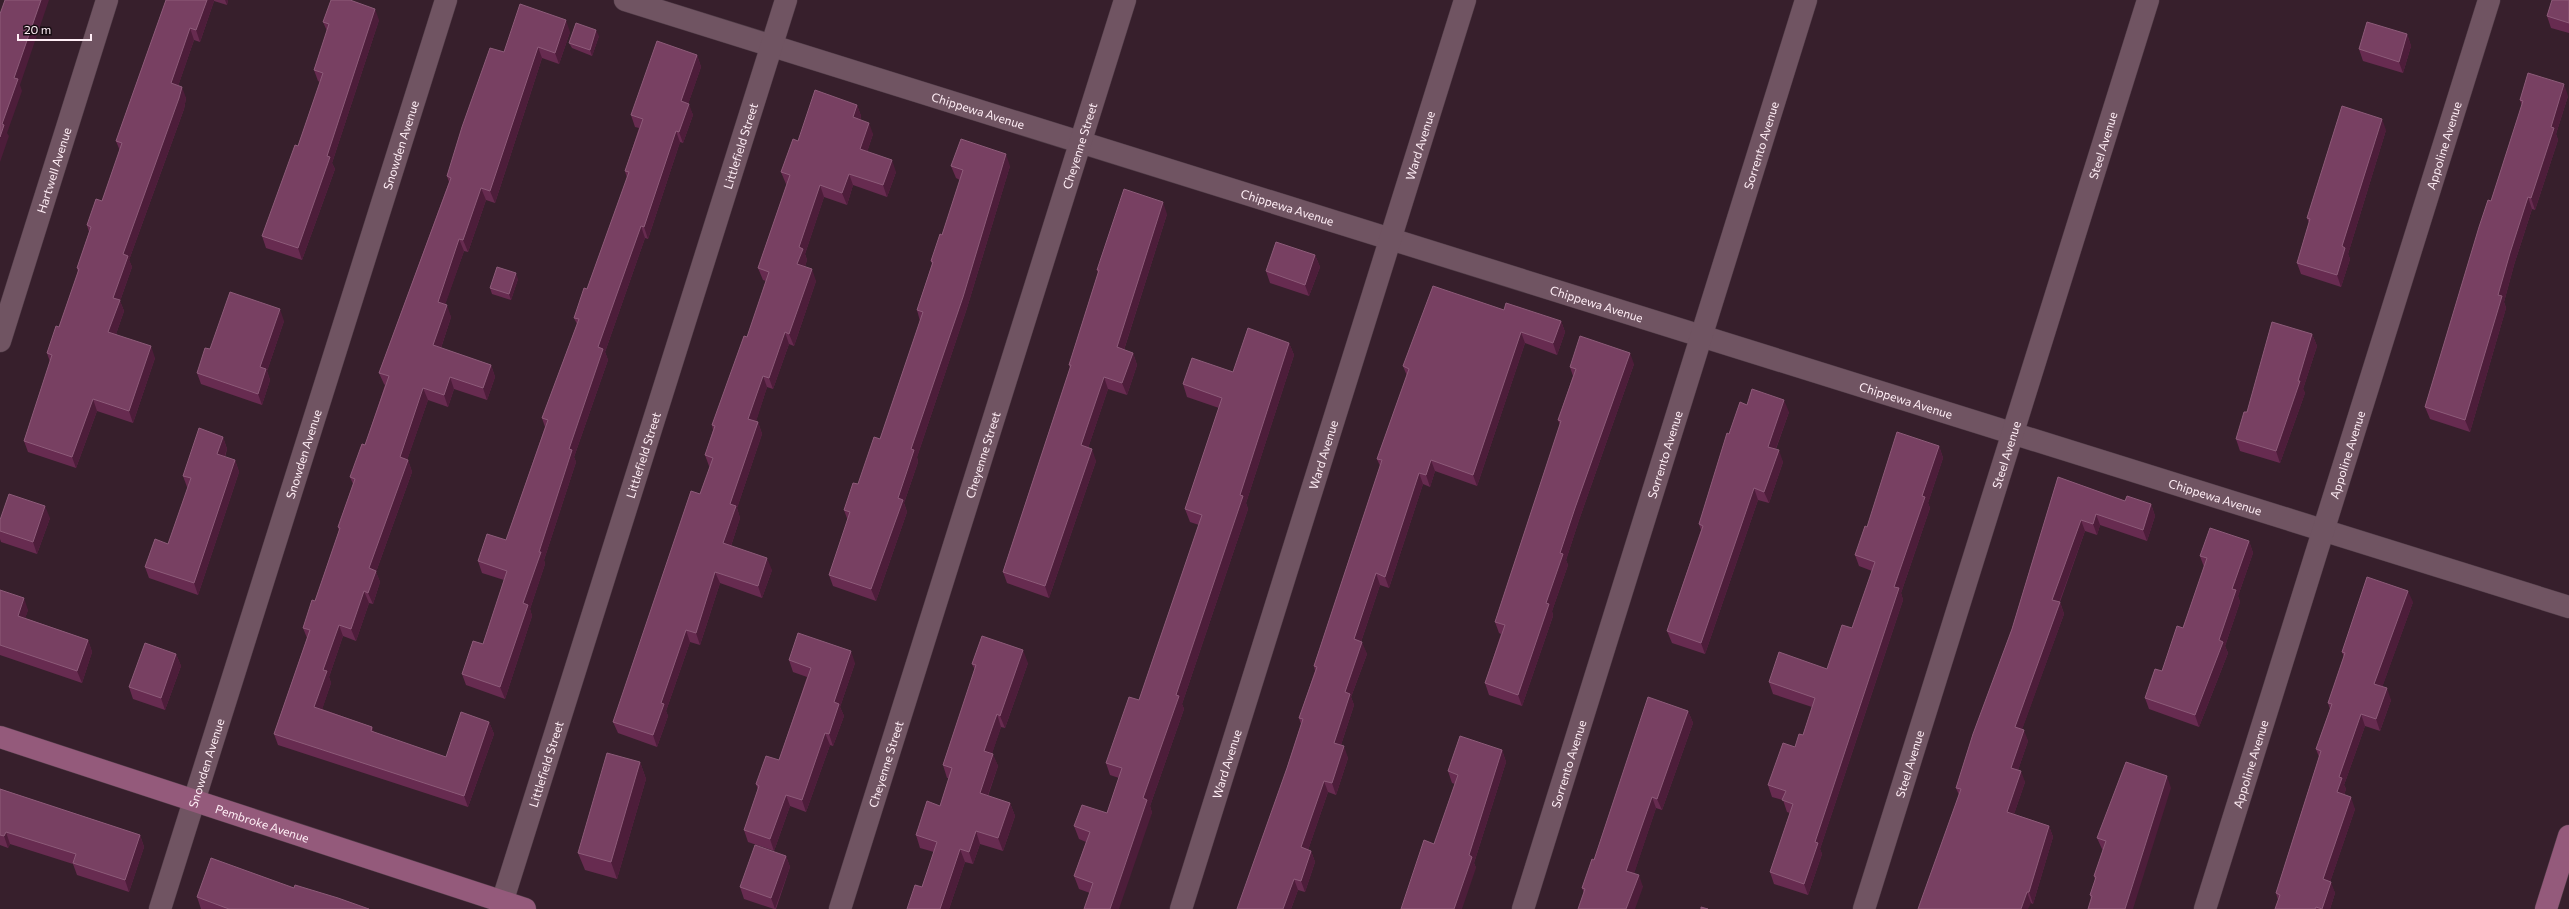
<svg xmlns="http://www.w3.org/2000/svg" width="2569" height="909" font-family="Commissioner,sans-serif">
<rect width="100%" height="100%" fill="#371f2c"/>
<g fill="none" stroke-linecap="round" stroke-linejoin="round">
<defs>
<g id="street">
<path id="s1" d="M625,0L2569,607"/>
<path id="s2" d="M0,341L107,0"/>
<path id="s3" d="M160,909L446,0"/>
<path id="s4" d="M500,909L786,0"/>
<path id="s5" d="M840,909L1125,0"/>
<path id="s6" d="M1181,909L1465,0"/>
<path id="s7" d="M1523,909L1806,0"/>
<path id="s8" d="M1864,909L2148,0"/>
<path id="s9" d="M2205,909L2489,0"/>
</g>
<g id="secondary">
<path id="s10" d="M0,737L525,909"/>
<path d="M2546,909L2569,836"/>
</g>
</defs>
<use href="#street" stroke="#4f3b46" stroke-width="23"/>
<use href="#secondary" stroke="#4f3b46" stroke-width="23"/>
<use href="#street" stroke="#705462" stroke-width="22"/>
<use href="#secondary" stroke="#945a7b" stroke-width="22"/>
</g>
<path fill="#672b50" d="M166,0H228L227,5L214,1L200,42L194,40L178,86L186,98L184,109L129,260L132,267L120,301L124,311L116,334L155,358L133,423L97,411L76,468L28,452L24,441L50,362L47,353L59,327L78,272L77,268L89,232L87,225L102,201L120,151L116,141Z
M2569,0V33L2551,28L2547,16Z
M379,20L332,163L335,169L302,260L266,248L262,236L298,146L320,82L318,81L314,70L327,31L323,22Z
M570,32L559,64L542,58L495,203L486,200L468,252L464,251L445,304L451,317L441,348L491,365L495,377L487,400L454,389L448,407L428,400L407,460H408L412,472L376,572L380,582L373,604L369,603L356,641L343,636L329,677L331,683L322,709L372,727L374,733L446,757L489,722L494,734L468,807L278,745L274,734L307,638L303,628L315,601L339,531L338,527L353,484L350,477L365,445L385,385L384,384L379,373L449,182L447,176L504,52Z
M2407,34L2411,46L2403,73L2363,61L2359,49Z
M599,36L592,56L572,48L569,43Z
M697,55L701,67L688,104L693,115L683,143L680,142L648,239L645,238L605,352L608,360L574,457L576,462L544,560L545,564L530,609L532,616L505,699L466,685L462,674L483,644L504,580L482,573L478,561L506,540L545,427L542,418L577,324L574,318L587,289L627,178L625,171L639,128L635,127L631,115Z
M2568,96L2556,134L2558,140L2535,210L2532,209L2514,265L2504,302L2506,308L2470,432L2430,419L2425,407L2491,201L2522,106L2520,100Z
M857,105L861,116L860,120L873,134L867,152L896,172L887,197L853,185L847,205L824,197L805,254L807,260L805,266L816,281L794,346L789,344L773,389L767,387L756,421L758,422L762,434L737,508L740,518L731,546L772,570L762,598L720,583L700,645L690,642L666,711L668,716L657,747L618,733L613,722L700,494L710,467L709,466L705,455L713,430L712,425L747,337L766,281L763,280L758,268L787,184H786L781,172L798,141Z
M2386,130L2348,254L2350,259L2341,287L2301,274L2297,263L2309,223L2307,218Z
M951,166H1010L967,308L917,457L918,462L904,503L907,512L876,601L833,586L829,575L848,521L844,510L858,484L880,439L920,321L917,310L932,264L931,261L942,235L960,180L956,178Z
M1167,214L1124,350L1133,353L1137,365L1127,395L1108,389L1088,448L1096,461L1049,598L1007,583L1003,572L1070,368L1069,365L1098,273L1097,270Z
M1315,255L1320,267L1309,296L1270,283L1266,271Z
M518,279L511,300L492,294L490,288Z
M284,321L267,371L270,380L262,405L201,384L197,373L210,349Z
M1561,321L1565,332L1557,355L1525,343L1477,486L1435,471L1430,487L1423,484L1389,588L1380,585L1361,642L1367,654L1351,697L1354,705L1341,745L1348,758L1336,795L1328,792L1308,850L1311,851L1315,862L1305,892L1298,890L1291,909L1287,768L1301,724L1299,718L1315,671L1314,666L1380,466L1377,459L1407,376L1403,366Z
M2312,334L2317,346L2303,389L2305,393L2280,463L2240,451L2236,439L2247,412Z
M1289,343L1294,355L1246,503L1248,509L1182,704L1184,709L1150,806L1152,813L1090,893L1079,889L1074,876L1086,842L1079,839L1074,826L1107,813L1119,778L1110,775L1106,763L1139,700L1199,525L1190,522L1185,509L1219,408L1187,397L1183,384L1233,372Z
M1634,364L1579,520L1566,560L1568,565L1552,611L1553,616L1522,706L1489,695L1485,683L1501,634L1499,633L1495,622L1560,425L1558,420L1573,376L1570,367Z
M1747,405L1789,412L1776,449L1783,462L1769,503L1758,500L1705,654L1672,643L1667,631L1701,530L1699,524L1729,434Z
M223,437L227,449L225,457L235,460L239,472L198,595L149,578L145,567L168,544L188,488L187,487L183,476Z
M1939,446L1943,458L1928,503L1930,508L1901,593L1903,600L1820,849L1822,854L1808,895L1774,884L1770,872L1790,813L1787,812L1783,800L1772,797L1768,785L1795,747L1803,735L1812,707L1773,694L1769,682L1827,669L1852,628L1872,571L1859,566L1855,555L1867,527Z
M2058,477L2125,501L2151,504L2155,516L2147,541L2100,525L2097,535L2085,531L2060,602L2064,614L2022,729L2028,741L2018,770L2025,782L2014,814L2049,826L2053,837L2033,904L2031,903L1959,795L1956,788L2012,629Z
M50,518L37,554L1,542L0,539V520Z
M2249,541L2253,553L2238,596L2240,602L2225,646L2228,653L2199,727L2149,709L2145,698L2162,671L2183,628L2204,567L2200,556Z
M0,590L28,610L25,618L88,640L92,652L82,683L0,655Z
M2413,602L2382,687L2391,700L2380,731L2365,726L2344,785L2346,789L2344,795L2355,809L2330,882L2335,893L2330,909H2275L2278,900L2276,893L2319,757L2316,749L2330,709L2328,703L2344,657L2342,652Z
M176,654L181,666L165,710L133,699L129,687Z
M789,660L855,663L840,707L844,716L833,746L830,745L806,812L790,806L774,851L748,842L744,830L758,790L756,784L779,760L807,677L793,672Z
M1028,663L1005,728L1001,727L992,753L998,766L988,796L1010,803L1015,816L1003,851L980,844L973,864L965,862L949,909H907L922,887L934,852L920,848L916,835L940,806L949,778H947L943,765L975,670L972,664Z
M1688,711L1693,723L1662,810L1656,808L1634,873L1643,887L1584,893L1582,888L1594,860Z
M1502,750L1506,762L1474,863L1476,868L1434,844L1455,784L1452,783L1448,771Z
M640,762L646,779L617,879L585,870L578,853Z
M2171,788L2091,899L2090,895L2095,880L2094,876L2103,850L2102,849L2097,838Z
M0,789L140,835L144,847L129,892L77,875L73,864L10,844L8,848L0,845Z
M786,856L790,867L776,909H774L744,899L740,887Z
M294,888L369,909H201L197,897Z"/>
<path fill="#4d1d3a" d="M41,0H49L20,85L22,91L7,133L9,136L0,162V138L2,124L14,78Z
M207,0H214V1L200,42L196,30Z
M225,0H228L227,5Z
M375,9L379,20L332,163L335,169L302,260L298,248L327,156Z
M566,20L570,32L559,64L555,53Z
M190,28L194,40L175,95L171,83Z
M596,30L599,36L592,56L590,50Z
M2407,34L2411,46L2403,73L2399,62Z
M538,47L542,58L495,203L490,191Z
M697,55L701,67L685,113L681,101Z
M2564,84L2568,96L2556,134L2558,140L2535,210L2531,198L2551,127Z
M182,87L186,98L184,109L129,260L132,267L120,301L124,311L113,343L108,332L113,298L123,254Z
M689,104L693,115L683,143L679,132Z
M857,105L861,116L857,129L853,117Z
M2382,119L2386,130L2348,254L2350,259L2341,287L2337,275L2342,246Z
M869,123L873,134L864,161L860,149Z
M676,131L680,142L648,239L644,227Z
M1006,154L1010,166L967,308L917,457L918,462L904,503L907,512L876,601L871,589L911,449Z
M892,160L896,172L887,197L883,185Z
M849,174L853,185L847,205L842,193Z
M820,185L824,197L805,254L807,260L802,276L797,264L799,247Z
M481,188L486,200L468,252L463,240Z
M2528,197L2532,209L2514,265L2504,302L2506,308L2470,432L2465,420L2498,295L2510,253Z
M1163,202L1167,214L1121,359L1117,347Z
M641,226L645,238L605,352L608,360L574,457L576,462L544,560L545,564L530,609L532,616L505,699L500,687L523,603L598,347Z
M459,239L464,251L442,314L438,302Z
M1315,255L1320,267L1309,296L1305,285Z
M812,269L816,281L794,346L789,334Z
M516,273L518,279L511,300L509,294Z
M447,305L451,317L438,357L433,345Z
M280,309L284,321L267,371L270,380L262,405L258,394L260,367Z
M1561,321L1565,332L1557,355L1553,343Z
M785,332L789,344L773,389L769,378Z
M1521,332L1525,343L1477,486L1473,475Z
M2312,334L2317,346L2303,389L2305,393L2280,463L2276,451Z
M1289,343L1294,355L1246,503L1248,509L1182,704L1184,709L1150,806L1152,813L1119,909H1110L1143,798L1240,495Z
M151,346L155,358L133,423L129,411Z
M1133,353L1137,365L1127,395L1122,383Z
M1630,353L1634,364L1579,520L1566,560L1568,565L1552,611L1553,616L1522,706L1518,695L1546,603L1560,553L1575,508Z
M491,365L495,377L487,400L483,388Z
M763,376L767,387L753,431L748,419Z
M450,377L454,389L448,407L444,395Z
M1104,377L1108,389L1085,457L1081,445Z
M423,388L428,400L404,469L400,457Z
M93,399L97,411L76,468L72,457Z
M1784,400L1789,412L1772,459L1768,447Z
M758,422L762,434L737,508L740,518L728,555L723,543L730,504Z
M223,437L227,449L221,466L217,454Z
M1939,446L1943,458L1928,503L1930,508L1901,593L1903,600L1820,849L1822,854L1808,895L1804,884L1815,842L1922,496Z
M1092,449L1096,461L1049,598L1045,586Z
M1779,450L1783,462L1769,503L1764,492Z
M235,460L239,472L198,595L194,583Z
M408,460L412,472L376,572L380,582L373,604L368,593L369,568Z
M1431,460L1435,471L1430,487L1426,475Z
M1419,473L1423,484L1389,588L1385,577Z
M1754,488L1758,500L1705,654L1701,643Z
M2151,504L2155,516L2147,541L2143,530Z
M45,506L50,518L37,554L33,542Z
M2096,514L2100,525L2097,535L2093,524Z
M2081,520L2085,531L2056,611L2052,600Z
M2249,541L2253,553L2238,596L2240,602L2225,646L2228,653L2199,727L2195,715L2219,640L2232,589Z
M767,558L772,570L762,598L758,586Z
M715,572L720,583L700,645L696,633Z
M1376,573L1380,585L1358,651L1354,639Z
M364,591L369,603L356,641L351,629Z
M2408,591L2413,602L2379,696L2374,684Z
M24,598L28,610L22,628L18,616Z
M2060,602L2064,614L2019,738L2015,727Z
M339,625L343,636L329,677L331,683L319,719L314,707L323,670Z
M686,630L690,642L666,711L668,716L657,747L653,735L661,703Z
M88,640L92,652L82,683L77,671Z
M1362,642L1367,654L1351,697L1354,705L1338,754L1334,743L1345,692Z
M1023,650L1028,663L1005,728L1000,716Z
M851,651L855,663L840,707L844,716L833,746L829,734L834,702Z
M176,654L181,666L165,710L161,698Z
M2387,688L2391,700L2380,731L2376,719Z
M1688,711L1693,723L1662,810L1657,799Z
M997,714L1001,727L989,763L984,751Z
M2361,714L2365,726L2344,785L2346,789L2341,804L2337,792L2339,777Z
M489,722L494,734L468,807L464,796Z
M372,727L376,738L371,731Z
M2024,730L2028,741L2015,779L2011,768Z
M825,733L830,745L806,812L802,800Z
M1344,746L1348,758L1336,795L1332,783Z
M1502,750L1506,762L1474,863L1476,868L1462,909H1454L1469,855Z
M993,754L998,766L984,806L980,793Z
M640,762L646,779L617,879L611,862Z
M2021,771L2025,782L2011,823L2007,812Z
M2167,776L2171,788L2133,909H2125Z
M1324,781L1328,792L1305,859L1301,847Z
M786,795L790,806L774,851L770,839Z
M1652,797L1656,808L1631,883L1626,871Z
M2351,797L2355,809L2327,891L2323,879Z
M1010,803L1015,816L1003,851L998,838Z
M2049,826L2053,837L2033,904L2029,892Z
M976,831L980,844L973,864L969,852Z
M6,832L10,844L8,848L4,836Z
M140,835L144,847L129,892L125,880Z
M960,849L965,862L949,909H940Z
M1311,851L1315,862L1305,892L1301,881Z
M786,856L790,867L775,909L771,898Z
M1639,875L1643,887L1635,909H1626Z
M1294,879L1298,890L1291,909H1283Z
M2331,882L2335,893L2330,909H2322Z
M2027,892L2031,903L2028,909H2021Z"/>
<path fill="#784062" stroke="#8d5b79" d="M5,0H41L14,78L18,79L2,124L4,125L0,137V14Z
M166,0H207L196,30L190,28L171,83L182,87L179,98L123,254L128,256L113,298L120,300L108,332L151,346L129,411L93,399L72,457L24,441L52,355L47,353L56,326L59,327L79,269L77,268L91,227L87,225L96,199L102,201L122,143L116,141Z
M331,0H350L375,9L327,156L330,157L298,248L262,236L295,145L298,146L323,73L314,70L329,24L323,22Z
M2552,0H2569V23L2547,16Z
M520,4L566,20L555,53L538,47L490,191L481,188L463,240L459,239L438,302L447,305L433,345L491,365L483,388L450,377L444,395L423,388L400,457L408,460L369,568L376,571L368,593L364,591L351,629L339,625L323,670L327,671L314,707L372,727L371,731L446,757L461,712L489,722L464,796L274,734L310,630L303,628L312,600L315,601L340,528L338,527L355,479L350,477L362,444L365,445L389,376L379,373L451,178L447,176L462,127L490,48L504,52Z
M2367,22L2407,34L2399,62L2359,49Z
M576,23L596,30L590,50L569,43Z
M657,41L697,55L681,101L689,104L679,132L676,131L644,227L641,226L598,347L603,349L569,449L572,450L539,552H541L523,603L528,605L500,687L462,674L473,641L483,644L507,571L478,561L487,534L506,540L548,420L542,418L579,319L574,318L584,288L587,289L629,172L625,171L643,119L631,115Z
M2528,73L2564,84L2551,127L2554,128L2531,198L2528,197L2510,253L2498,295L2502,296L2465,420L2425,407L2479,227L2488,200L2491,201L2523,101L2520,100Z
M815,90L857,105L853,117L869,123L860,149L892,160L883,185L849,174L842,193L820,185L799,247L803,249L797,264L812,269L789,334L785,332L769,378L763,376L748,419L758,422L730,504L736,506L723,543L767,558L758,586L715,572L696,633L686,630L661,703L664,704L653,735L613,722L691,491L700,494L713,458L705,455L715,426L712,425L744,336L747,337L769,272L758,268L790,175L781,172L793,139L798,141Z
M2342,106L2382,119L2342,246L2345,248L2337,275L2297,263L2310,219L2307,218Z
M961,139L1006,154L963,297L911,449L914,450L898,498L903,500L871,589L829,575L850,512L844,510L853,483L858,484L874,437L880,439L923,312L917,310L933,262L931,261L940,234L942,235L963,170L951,166Z
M1124,189L1163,202L1117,347L1133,353L1122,383L1104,377L1081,445L1092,449L1045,586L1003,572L1071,365H1069L1099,270H1097Z
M1276,242L1315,255L1305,285L1266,271Z
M497,267L516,273L509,294L490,288Z
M1433,286L1504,310L1506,303L1561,321L1553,343L1521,332L1473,475L1431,460L1426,475L1419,473L1385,577L1376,573L1354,639L1362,642L1345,692L1350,694L1334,743L1344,746L1332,783L1324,781L1301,847L1311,851L1301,881L1294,879L1283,909H1237L1287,768L1303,719L1299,718L1317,667L1314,666L1382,460L1377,459L1409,369L1403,366Z
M230,292L280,309L260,367L266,369L258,394L197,373L205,348L210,349Z
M2272,322L2312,334L2298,381H2300L2276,451L2236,439L2244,412H2247Z
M1248,328L1289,343L1240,495L1243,496L1176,695L1179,696L1143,798L1147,800L1110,909H1084L1093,883L1074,876L1090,832L1074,826L1082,805L1107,813L1122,768L1106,763L1129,697L1139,700L1202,515L1185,509L1222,398L1183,384L1192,358L1233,372Z
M1580,336L1630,353L1575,508L1560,553L1563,554L1546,603L1549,604L1518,695L1485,683L1505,625L1495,622L1561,421L1558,420L1576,369L1570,367Z
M1752,389L1784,400L1768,447L1779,450L1764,492L1754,488L1701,643L1667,631L1703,526L1699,524L1727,433L1729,434L1740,402L1747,405Z
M199,428L223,437L217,454L235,460L194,583L145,567L155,539L168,544L191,478L183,476Z
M1897,432L1939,446L1922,496L1925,497L1894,587L1899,588L1815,842L1818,843L1804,884L1770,872L1793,804L1782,800L1786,791L1768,785L1783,743L1795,747L1799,734L1803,735L1815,698L1769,682L1779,652L1827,669L1842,625L1852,628L1875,562L1855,555L1865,526L1867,527Z
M2058,477L2125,501L2127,496L2151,504L2143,530L2096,514L2093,524L2081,520L2052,600L2060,602L2015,727L2024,730L2011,768L2021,771L2007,812L2049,826L2029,892H2027L2021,909H1918L1961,789L1956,788L1973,734L2012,629Z
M9,494L45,506L33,542L0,531V520Z
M2210,528L2249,541L2232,589L2236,590L2219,640L2223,642L2195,715L2145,698L2155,669L2162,671L2177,626L2183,628L2207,558L2200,556Z
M2367,577L2408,591L2374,684L2387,688L2376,719L2361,714L2339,777L2342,778L2337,792L2351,797L2323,879L2331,882L2322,909L2316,907L2315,909H2275L2280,895L2276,893L2321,751L2316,749L2332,704L2328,703L2345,653L2342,652Z
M0,590L24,598L18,616L88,640L77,671L0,645Z
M798,633L851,651L834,702L839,704L829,734L825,733L802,800L786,795L770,839L744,830L759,786L756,784L766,756L779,760L811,668L789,660Z
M982,636L1023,650L1000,716L997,714L984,751L993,754L980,793L1010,803L998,838L976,831L969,852L960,849L940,909H907L915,885L922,887L937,842L916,835L927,801L940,806L952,768L943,765L976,665L972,664Z
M145,643L176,654L161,698L129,687Z
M1648,697L1688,711L1657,799L1652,797L1626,871L1639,875L1626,909H1578L1585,889L1582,888L1592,859L1594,860Z
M1460,736L1502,750L1469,855L1472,857L1454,909H1401L1424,840L1434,844L1458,775L1448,771Z
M607,753L640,762L611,862L578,853Z
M2126,762L2167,776L2125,909H2088L2092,896L2090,895L2096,877L2094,876L2106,841L2097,838Z
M0,789L140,835L125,880L73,863L76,854L6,832L4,836L0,835Z
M755,845L786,856L771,898L740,887Z
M211,858L294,888L295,885L338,898L369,909H229L197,897Z
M1701,907L1708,909H1701Z"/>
<g text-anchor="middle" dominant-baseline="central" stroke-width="3" stroke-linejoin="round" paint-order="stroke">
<g font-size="12" fill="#ffeef6" stroke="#170c12">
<text stroke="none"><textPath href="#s1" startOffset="370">Chippewa Avenue</textPath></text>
<text stroke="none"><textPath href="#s3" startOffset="801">Snowden Avenue</textPath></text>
<text stroke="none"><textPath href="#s4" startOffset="800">Littlefield Street</textPath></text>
<text stroke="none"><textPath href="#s5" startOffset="800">Cheyenne Street</textPath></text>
<text stroke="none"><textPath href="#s6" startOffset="800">Ward Avenue</textPath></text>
<text stroke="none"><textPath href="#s7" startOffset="800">Sorrento Avenue</textPath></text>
<text stroke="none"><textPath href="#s8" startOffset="800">Steel Avenue</textPath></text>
<text stroke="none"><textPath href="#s9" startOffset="800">Appoline Avenue</textPath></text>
<text stroke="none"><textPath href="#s2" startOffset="179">Hartwell Avenue</textPath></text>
<text stroke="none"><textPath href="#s1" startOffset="694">Chippewa Avenue</textPath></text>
<text stroke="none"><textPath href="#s1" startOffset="1018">Chippewa Avenue</textPath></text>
<text stroke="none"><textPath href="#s1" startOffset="1342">Chippewa Avenue</textPath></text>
<text stroke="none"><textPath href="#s4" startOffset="476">Littlefield Street</textPath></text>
<text stroke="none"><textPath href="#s5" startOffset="476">Cheyenne Street</textPath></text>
<text stroke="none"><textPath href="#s6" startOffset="476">Ward Avenue</textPath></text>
<text stroke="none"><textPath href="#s7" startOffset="476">Sorrento Avenue</textPath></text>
<text stroke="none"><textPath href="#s8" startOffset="476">Steel Avenue</textPath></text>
<text stroke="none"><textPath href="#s9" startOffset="476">Appoline Avenue</textPath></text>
<text stroke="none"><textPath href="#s3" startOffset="477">Snowden Avenue</textPath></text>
<text stroke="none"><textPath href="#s1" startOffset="1666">Chippewa Avenue</textPath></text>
<text stroke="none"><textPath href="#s3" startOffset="153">Snowden Avenue</textPath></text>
<text stroke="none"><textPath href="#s4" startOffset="152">Littlefield Street</textPath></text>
<text stroke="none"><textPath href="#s5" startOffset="152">Cheyenne Street</textPath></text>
<text stroke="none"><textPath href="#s6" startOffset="152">Ward Avenue</textPath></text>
<text stroke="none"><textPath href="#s7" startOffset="152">Sorrento Avenue</textPath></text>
<text stroke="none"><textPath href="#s8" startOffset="152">Steel Avenue</textPath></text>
<text stroke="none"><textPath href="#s9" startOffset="152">Appoline Avenue</textPath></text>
<text stroke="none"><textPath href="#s10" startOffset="276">Pembroke Avenue</textPath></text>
</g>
</g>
<path d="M18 34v6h73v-6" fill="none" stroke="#ffeef6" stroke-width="2"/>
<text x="24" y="34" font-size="12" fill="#ffeef6" stroke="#170c12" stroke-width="3" paint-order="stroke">20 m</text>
</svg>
